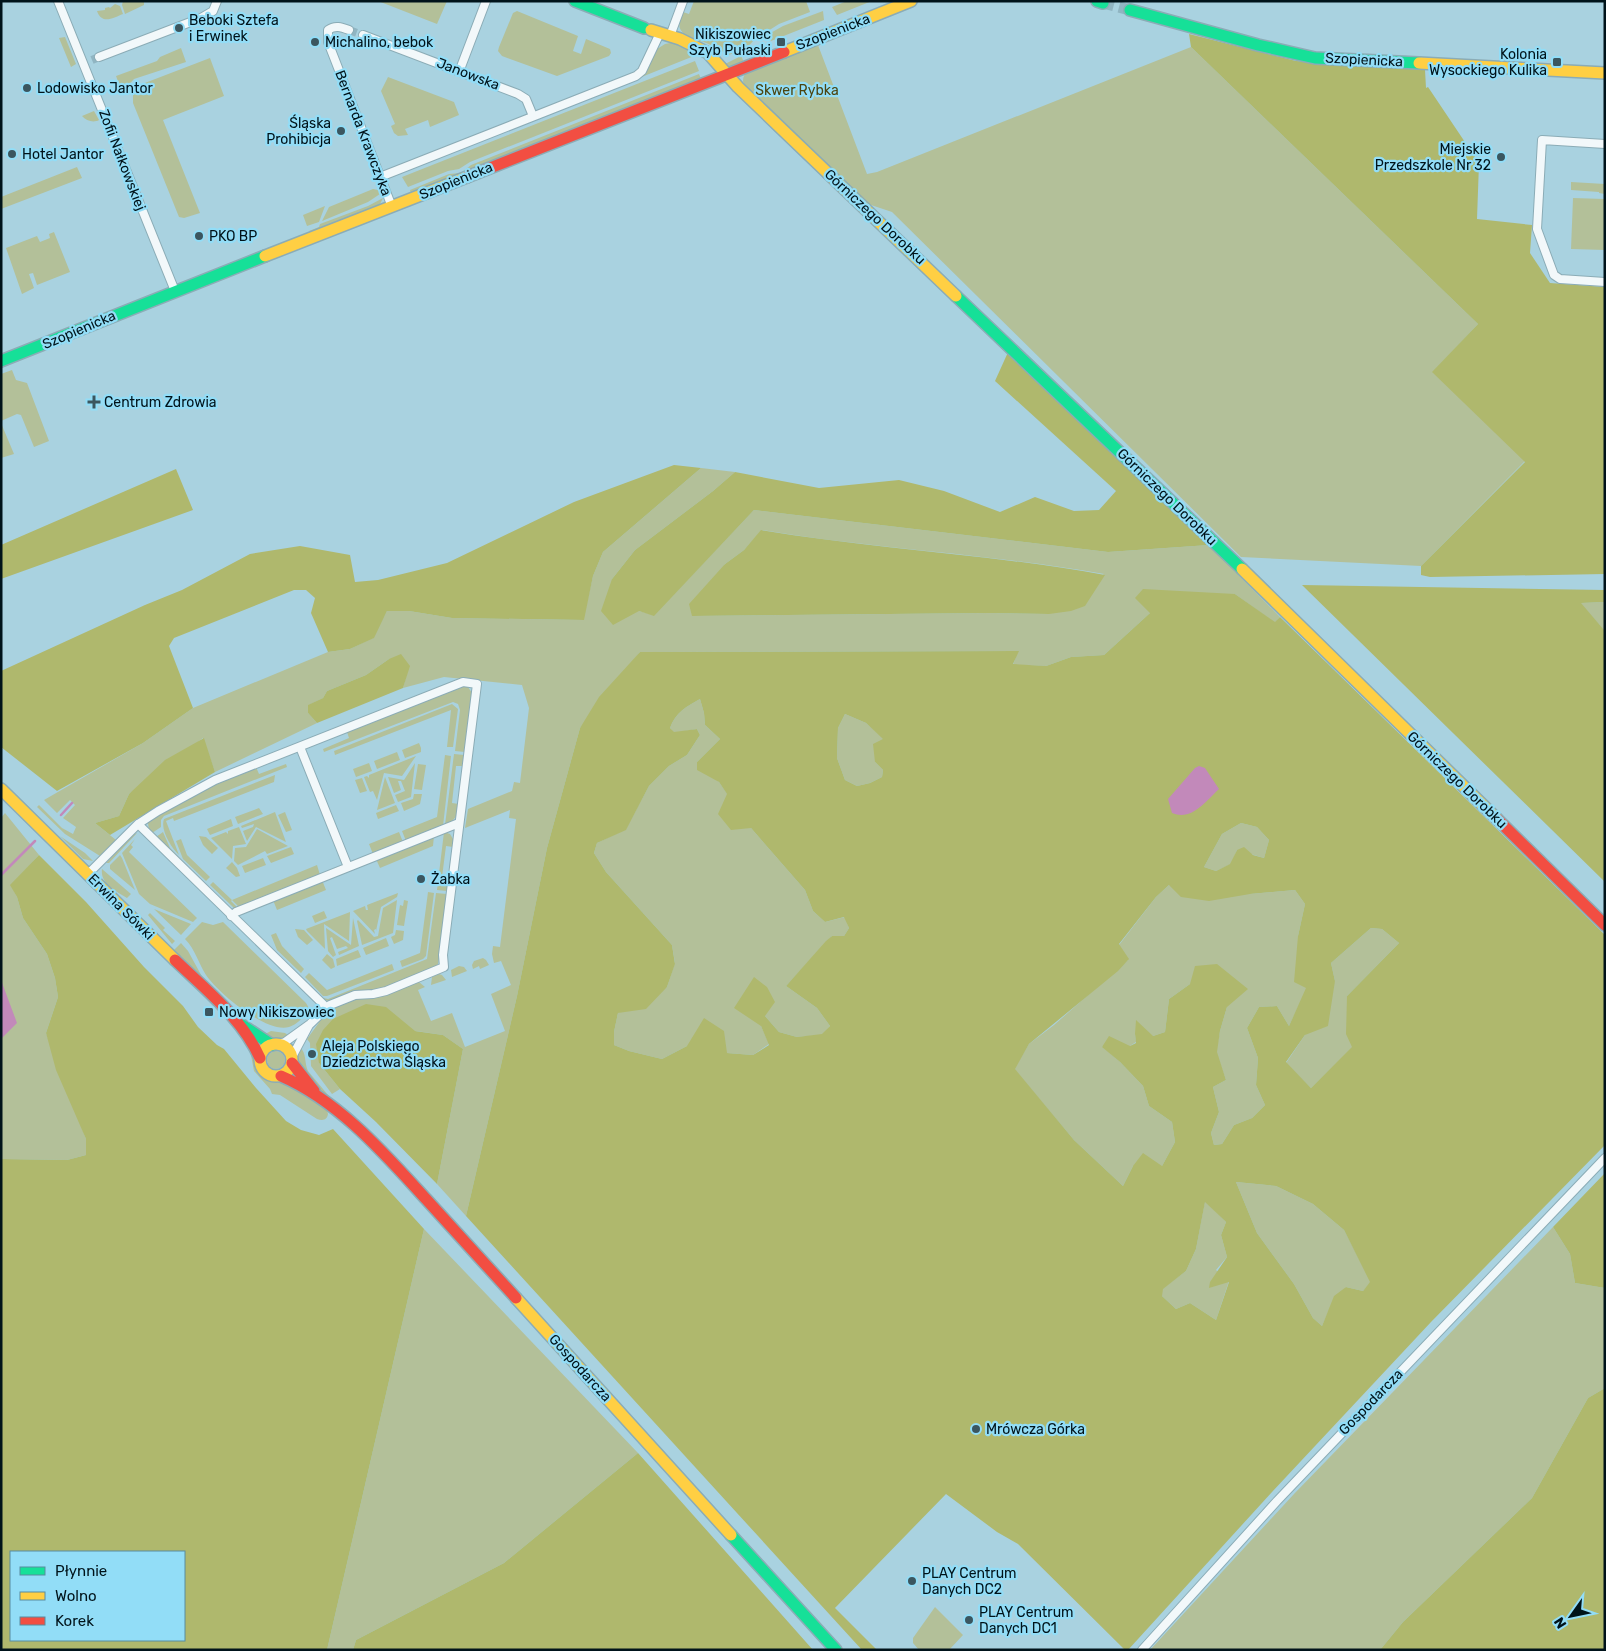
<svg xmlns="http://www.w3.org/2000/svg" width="1606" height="1651" font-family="Rubik,sans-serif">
<rect width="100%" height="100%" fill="#a9d2e0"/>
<path fill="#b3c099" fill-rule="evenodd" d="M123,1H144V5L125,14L122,5Z
M378,1H447L437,24Z
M694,1H806L810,12L779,24L755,39L745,50L743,48L729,55C720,50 703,39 693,40C679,31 676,29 683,12L689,14Z
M847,1H872L837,15L832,7Z
M115,4L120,6L123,14C113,18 102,25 97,11L105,10V8L109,7L110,8Z
M517,11L578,36L573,51L581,54L586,39L610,49L611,53L609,56L557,76L502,56L498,51L499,47L513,13Z
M823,11L824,20L771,41L767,35L783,26Z
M65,37L76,64L71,67L59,38Z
M670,43H677L699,54L534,120L646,70L657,49L665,44Z
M818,45L867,174L877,172L1191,47L1478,324L1433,372L1525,461L1421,566L1241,557L892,212L868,204L744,86C742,80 743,75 748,71Z
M181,48L186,62L134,79L122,92L116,76L157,61L160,57Z
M741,56L744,62L729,67L723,65Z
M210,58L224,96L163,120L200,213L184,218L179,217L133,103V93L137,86Z
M695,61L699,71L470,162L459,169L448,171L408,187L402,177Z
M699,74L701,79L411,194L410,190L449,174L461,173L471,165Z
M388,77L454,102L459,115L430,127L428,120L405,129L408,135L398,136L394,133L391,126L395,124L381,91Z
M94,111L99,120C94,123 86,121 82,116Z
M77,167L82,178L1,209V197Z
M1571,182L1605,184V194L1599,193V192L1571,190Z
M373,189L378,190L380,194L368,202L322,221L329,207Z
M383,198L379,206L313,233L309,231L319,227L320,224L368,206Z
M1573,198L1605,199V250L1571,249Z
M325,206L319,222L307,226L303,215Z
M54,232L70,272L37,285L33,273L29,274L34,288L22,294L6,248L37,236L40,242L50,238L49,234Z
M12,370L16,380L27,383L49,441L34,447L21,415L17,414L1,421V374Z
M1,423L14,454L1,458Z
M701,468L735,472L713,491L635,550L612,579L639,611L654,615L754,510L1108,552L1209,545L1280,617L1275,623L1235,594L1150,613L1104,655L1071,657L1046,666L1013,665L1018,651L640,652L580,728L547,848L517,996L466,1216L437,1184L463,1049L443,1035L416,1031L319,1063L340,1089L332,1094L311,1066L310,1043L307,1039L326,1013L333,1007L353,999L379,997L419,982L425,987L418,990L431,1021L452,1013L465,1047L505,1031L491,994L511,985L501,961L494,963L492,954L493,946L500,947L516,819L509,818L510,810L465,828L468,809L512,791L514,782L520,783L529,708L522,685L444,677L403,688L409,666L389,659L366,675L327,691L323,698L309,705L308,713L317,723L215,772L203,738L129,794L119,816L95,823L116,840L100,856L65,834L37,807L39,805L62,828L73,834L76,827L63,818L75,805L70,800L57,813L44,800L143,743L193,708L328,652L350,649L373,638L387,611H409L452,618L583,620L593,576L603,552ZM762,530C875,549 991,554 1104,574L1049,614L989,613L692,616L725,564L744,550Z
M1605,602V631L1580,603Z
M462,687H468L472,693L465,752L455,751L460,710L458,704L453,702L324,752L323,749L349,738L347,732Z
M700,699L704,713L705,725L720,739L697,762L719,782L751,828L805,890L813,911L825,922L845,917L849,928L844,936H832L786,986L817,1008L830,1026L822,1035L797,1037L779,1032L765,1016L767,987L761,1026L769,1044L753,1055L727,1053L687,1046L662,1059L629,1051L614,1045V1032L618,1013L667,987L675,963L672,945L606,872L594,853L597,843L626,829L649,786L669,766L687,755L700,735L697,729L674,733L670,728C675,713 687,706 700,699Z
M452,704L458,709L453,747H447L451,710L335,755L334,751Z
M845,714L866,723L884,739L875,762L883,770L882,777L870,783L857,786L845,780L837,758L838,728Z
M419,743L421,748V752L405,758L402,750Z
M397,752L400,760L377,769L374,761Z
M454,754L464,755L463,766H456L452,803L459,804C457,816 456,820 445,825Z
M445,755L451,756L443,826L406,841L402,831L437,817Z
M416,756L402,776L384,773L377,800L373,791L370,792L364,777L367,776L369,778V775Z
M369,763L372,771L356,777L353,769Z
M415,763L411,797L398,802L395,795L405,791L401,781H398L401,790L394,793L388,777L404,780Z
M286,764L287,767L164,816L161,820V827L152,833L149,830L148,823L152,819L211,786L256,767L259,774Z
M418,764L426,765L422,790L414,789Z
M275,775L274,782L174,821L173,818L166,821L179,855C171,847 160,830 164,819Z
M385,777L395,803L377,810Z
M362,778L367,791L360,793L355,780Z
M414,794H422L420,804L404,811L401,803L413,799Z
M396,805L399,811L378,819L376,813Z
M259,808L263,814L238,824L235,817Z
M275,812L286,842L256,827L247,841L243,831L253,827L254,824L242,828L241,826Z
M285,812L292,830L286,832L278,815Z
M5,813L39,855L11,885L17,897L23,918L47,954L55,978L58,997L46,1033L86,1139V1155L67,1160L1,1159V818Z
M231,819L233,826L210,835L207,829Z
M1241,823L1257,827L1269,840L1264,858L1237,850L1231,864L1216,871L1204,867L1222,834Z
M239,827L246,844L233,846L232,859L211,838L226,832L228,834V831Z
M257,829L288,846L267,854L265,851L238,865L234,861L235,848L246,847Z
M163,832L170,848L204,883L156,837Z
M399,832L403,842L373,854L369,844Z
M444,832L450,834L453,839V847L446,846L441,885L448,886L447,891L437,890Z
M137,833L109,863H106L132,835Z
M60,836L85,853L93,861L83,859Z
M199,836L206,837L218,848L212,854L203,845Z
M434,836L433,846L380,868L376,859Z
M135,839L131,845L133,847L129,852L197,918L193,922L150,904L139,894L122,853Z
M181,839L187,855L210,877L206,881L183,859L176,841Z
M291,847L294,854L271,863L267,856Z
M120,855L122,858L135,890L110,869V865Z
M263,858L266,865L245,873L242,866Z
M232,862L237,868L240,876L236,877L226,868Z
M317,865L320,875L239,907L232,900Z
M102,869L131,894L127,898C116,891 100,884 102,869Z
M322,880L326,890L277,910L273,900Z
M213,882L232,900L231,901L237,907L236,908H234L210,885Z
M1169,885L1250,894L1295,890L1305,904L1298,936L1307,988L1289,1026L1277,1006L1259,1007L1247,1028L1258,1058L1256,1085L1265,1105L1252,1118L1234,1125L1222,1144L1214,1145L1211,1133L1219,1112L1213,1087L1226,1080L1216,1052L1220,1031L1227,1007L1190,984L1169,999L1165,1032L1153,1036L1135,1034L1136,1042L1130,1046H1102L1120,1062L1143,1086L1149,1106L1172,1122L1175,1142L1162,1166H1133L1123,1186L1074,1140L1014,1069L1029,1044L1054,1025L1128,960L1119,945L1156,897Z
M428,892L434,893L426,956L423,959L402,967L400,961L420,953Z
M398,893L397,897L381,907L376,931V929L374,930L375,934L353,911L365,906L366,910H368L367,905Z
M436,893L447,894L438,964L436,967L379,990L349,994L329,1001L324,1000L318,995L323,998L328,999L427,959Z
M397,900L393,933L362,945L357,921L358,920L374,937L378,936L383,908Z
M404,900L408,901L404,926L397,925L400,905L403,906Z
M154,909L191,924L181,935Z
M324,911L327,918L315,923L312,916Z
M350,912L349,941L324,924L325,949L307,931L306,929Z
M150,913L165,928L163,930L175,941L172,944L148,915Z
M353,918L359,946L339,955L338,952L348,948L346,946L337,949L332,937L330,938L336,955L333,957L328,951L326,928L351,945Z
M202,922L213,925L223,922L306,1003L310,1010C305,1015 297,1025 289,1027C267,1034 218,993 206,975C199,964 195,949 185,939Z
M1371,928L1382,929L1399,943L1347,996L1353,1047L1311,1088L1286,1063L1305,1035L1335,981L1331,963Z
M295,929L304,930L313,940L307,945L298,937Z
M396,930L404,931L403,940L394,944L391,937L395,935Z
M276,933L282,946L304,969L301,973L277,950L271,935Z
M386,938L389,946L366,955L363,948Z
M181,943L188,951L205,982L174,950Z
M358,950L361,957L337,966L336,959Z
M327,954L333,959L335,967L331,969L322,960Z
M483,958L486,960L489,965L480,969L479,966L473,969L472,965L474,961Z
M392,964L394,970L327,996H323L305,977L309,973L327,990Z
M459,966L464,967L467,971L452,977L451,970Z
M439,974L442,975L446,980L431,985L432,977Z
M271,1031L285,1033L289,1036C279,1041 273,1040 263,1035Z
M300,1047C307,1054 304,1062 308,1071L333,1101C323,1094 300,1074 297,1062C295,1057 298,1051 300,1047Z
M250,1050C258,1059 255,1067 262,1074C268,1081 276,1078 284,1081C299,1086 314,1100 327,1110L328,1114C327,1120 323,1121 317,1119L280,1095L272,1094L270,1089L254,1071Z
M267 1060a9 9 0 1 1 18 0a9 9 0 1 1-18 0Z
M1236,1182L1276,1186L1313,1204L1344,1230L1371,1282L1363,1291L1346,1287L1328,1312L1322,1326L1313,1318L1294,1284L1257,1233Z
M1205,1201L1226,1222L1221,1235L1227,1257L1216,1270L1229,1281L1216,1320L1190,1303L1176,1309L1162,1296V1289L1186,1271L1196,1249Z
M1553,1227L1570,1254L1575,1283L1605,1288V1388L1588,1398L1532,1498L1403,1622L1380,1650H1150L1294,1494Z
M424,1229L638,1453L504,1563L356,1640L353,1650H327Z
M935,1607L963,1635L949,1650H919L913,1643V1638Z"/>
<path fill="#afb86d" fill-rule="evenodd" d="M1189,34L1296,61L1425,70L1426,88L1428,87L1479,163L1477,219L1532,225L1530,253L1550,283L1605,287V574L1430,577L1421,575V566L1525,462L1432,372L1478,324L1191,47Z
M1009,350L1209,545L1108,552L754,510L654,616L639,611L613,625L601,611L612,579L635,550L713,491L735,472L819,488L899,480L944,491L1000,512L1035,497L1074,511L1099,510L1116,491L995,381Z
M674,465L701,468L603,552L593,576L584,620L452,618L409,611H387L374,638L350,649L328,652L311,613L315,598L306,590H294L174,638L169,646L193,708L143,743L57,791L1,747V671L145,605L182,590L250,554L300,546L350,555L355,582L378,580L447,563L574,502Z
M176,469L193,510L1,579V545Z
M761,530C875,549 991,554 1105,575L1085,606L1071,611L1049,614L989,613L692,616L689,604L725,564L744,550Z
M1302,585L1605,590V602L1581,603L1605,631V882Z
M1143,589L1235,594L1275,622L1280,617L1605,935V1145L1431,1322L1272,1492L1128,1650H1125L1018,1544L997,1532L946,1494L835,1608L877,1650H862L466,1216L517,996L547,848L580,728L599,697L640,652L1019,651L1013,664L1046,666L1071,657L1104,655L1150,613L1135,598ZM700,699L704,713L705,725L720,739L697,762V770L719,782L727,794L718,814L731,830L751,828L805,890L813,911L825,922L844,917L849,928L844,936H832L826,941L786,986L817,1008L830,1026L822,1034L797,1037L779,1032L765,1016L775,1002L767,987L754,977L734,1008L761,1026L769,1045L753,1055L727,1053L724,1031L704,1018L687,1046L662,1059L629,1051L614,1045V1032L618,1013L646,1009L667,987L675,964L672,945L606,872L594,853L597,843L626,830L649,786L669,766L687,755L700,735L697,729L674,732L670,728C675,713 687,706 700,699ZM845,714L866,723L883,739L873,744L875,762L883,770L882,777L870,783L857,786L845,780L837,758L838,728ZM1241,823L1257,827L1269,840L1264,858L1253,855L1244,847L1237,850L1230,864L1216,871L1204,867L1222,834ZM1169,885L1181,897L1209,901L1250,894L1295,890L1305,904L1298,936L1294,982L1306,988L1289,1026L1277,1006L1259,1007L1247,1028L1258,1058L1256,1085L1265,1105L1252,1118L1234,1125L1222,1144L1214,1145L1211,1133L1219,1112L1213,1087L1226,1080L1217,1052L1220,1031L1227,1007L1248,989L1217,964L1195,966L1190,984L1169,999L1165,1032L1153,1036L1136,1020L1135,1034L1136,1043L1130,1046L1109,1036L1102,1047L1120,1062L1143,1086L1149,1106L1172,1122L1175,1142L1162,1166L1143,1153L1133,1166L1123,1186L1074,1140L1015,1069L1029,1044L1118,971L1129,959L1119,944L1156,897ZM1371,928L1382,929L1399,943L1347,996L1346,1034L1352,1047L1311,1088L1286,1062L1305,1035L1328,1026L1335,981L1331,963ZM1236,1182L1276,1186L1313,1204L1344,1230L1370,1282L1363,1291L1346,1287L1334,1296L1322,1326L1313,1318L1294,1284L1257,1233ZM1205,1202L1226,1222L1221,1235L1227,1257L1210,1282L1209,1288L1229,1282L1216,1320L1190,1303L1176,1309L1162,1296L1163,1289L1186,1271L1196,1249Z
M401,654L410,666L403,688L317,723L308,713V705L323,698L327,691L366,675L389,659Z
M204,738L215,772L110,835L95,823L119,816L129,794L165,760Z
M39,855L86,902L144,967L183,1006L198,1027L217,1045L224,1049L256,1088L286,1121L301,1130L319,1135L333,1129L424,1229L327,1650H1V1159L67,1160L86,1155V1139L56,1070L46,1033L58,997L55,978L47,954L23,918L17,897L10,885ZM11,1552H184V1640H11Z
M366,1004L386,1007L415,1031L443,1035L463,1049L437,1184L376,1122L340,1089L319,1063L316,1044L323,1030L333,1019Z
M1605,1173V1288L1575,1283L1570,1254L1553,1227Z
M1605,1388V1650H1380L1403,1622L1532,1498L1588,1398Z
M638,1453L813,1650H353L356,1640L504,1563Z"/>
<path fill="#c289ba" d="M1199,766L1205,768L1219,789C1205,802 1192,821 1172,813L1168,799L1195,768Z
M1,980L17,1023L1,1039Z"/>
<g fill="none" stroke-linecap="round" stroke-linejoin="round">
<path stroke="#c289ba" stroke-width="2.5" d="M61,815L72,803
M1,875L35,841"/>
<path stroke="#90b5c2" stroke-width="8" stroke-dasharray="8 4" stroke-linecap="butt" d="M349,30L363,35
M92,60L99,57"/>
<path stroke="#90b5c2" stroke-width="11" stroke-dasharray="11 5.5" stroke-linecap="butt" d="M1103,3L1130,10"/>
<defs>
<path id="street" d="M58,1L175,291
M349,30C341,27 335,25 328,30V42L392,207
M363,35L518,94L526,99L533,116
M670,36L683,1
M99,57L201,18L213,11L217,1
M459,72L486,1
M1605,144L1542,140L1537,229L1554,275L1560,279L1605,282
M380,177L636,76L642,71L660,33
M300,747L348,867
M138,824L326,1007
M88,874L138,824L158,811L215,780L463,682L477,684L443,955L444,967L386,991L373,994L355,995L330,1005L310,1024L285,1042L278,1044
M231,916L236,912L459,823
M292,1057L309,1025
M1142,1650L1277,1501L1605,1158"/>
<path id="fast" d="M575,1L644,28
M1097,1L1103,3
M1130,10L1258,45L1315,58L1419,63
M956,296L1242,569
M1,361L265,256
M242,1025L272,1045
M731,1535L836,1650"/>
<path id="slow" d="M651,30L680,39L708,53L738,87L956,296
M784,52L911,1
M1419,63L1605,73
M265,256L467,177
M1242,569L1497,819
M1,789L175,960
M260 1060a16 16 0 1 1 32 0a16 16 0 1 1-32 0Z
M516,1298L731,1535"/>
<path id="jam" d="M467,177L784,52
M1497,819L1605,925
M175,960C206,990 242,1018 260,1058
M292,1063L314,1091
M281,1076C339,1101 384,1153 426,1199C456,1232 486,1265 516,1298"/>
</defs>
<use href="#street" stroke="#8bacb6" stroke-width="10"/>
<use href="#fast" stroke="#8bacb6" stroke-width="14"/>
<use href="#slow" stroke="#8bacb6" stroke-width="14"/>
<use href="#jam" stroke="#8bacb6" stroke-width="14"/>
<use href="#street" stroke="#f2f8fa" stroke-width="8"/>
<use href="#fast" stroke="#16e098" stroke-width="11"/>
<use href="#slow" stroke="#ffcf43" stroke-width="11"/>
<use href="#jam" stroke="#f24e42" stroke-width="11"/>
</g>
<g fill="#3b565f" stroke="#92ddf7" stroke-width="2">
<circle cx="179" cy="28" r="5"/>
<circle cx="315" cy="42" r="5"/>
<rect x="776" y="37" width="10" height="10" rx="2.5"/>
<rect x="1552" y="57" width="10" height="10" rx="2.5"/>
<circle cx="27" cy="88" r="5"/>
<circle cx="341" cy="131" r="5"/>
<circle cx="12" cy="154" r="5"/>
<circle cx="1501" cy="157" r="5"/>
<circle cx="199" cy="236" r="5"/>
<path d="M91.5 394.5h5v5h5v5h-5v5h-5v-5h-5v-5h5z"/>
<circle cx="421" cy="879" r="5"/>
<rect x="204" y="1007" width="10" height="10" rx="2.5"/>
<circle cx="312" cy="1054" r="5"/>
<circle cx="976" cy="1429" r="5"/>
<circle cx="912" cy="1581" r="5"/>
<circle cx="969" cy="1620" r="5"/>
</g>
<g text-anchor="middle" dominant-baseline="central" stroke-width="4.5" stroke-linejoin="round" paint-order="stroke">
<g font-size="14" fill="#00131a" stroke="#92ddf7" text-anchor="start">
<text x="189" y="20">Beboki Sztefa<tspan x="189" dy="16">i Erwinek</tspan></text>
<text x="771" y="34" text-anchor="end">Nikiszowiec<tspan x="771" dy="16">Szyb Pułaski</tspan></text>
<text x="325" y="42">Michalino, bebok</text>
<text x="1547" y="54" text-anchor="end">Kolonia<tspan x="1547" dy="16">Wysockiego Kulika</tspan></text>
<text x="37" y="88">Lodowisko Jantor</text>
<text x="331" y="123" text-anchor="end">Śląska<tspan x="331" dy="16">Prohibicja</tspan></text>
<text x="1491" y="149" text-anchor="end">Miejskie<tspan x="1491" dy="16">Przedszkole Nr 32</tspan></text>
<text x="22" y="154">Hotel Jantor</text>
<text x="209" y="236">PKO BP</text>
<text x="104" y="402">Centrum Zdrowia</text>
<text x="431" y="879">Żabka</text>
<text x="219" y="1012">Nowy Nikiszowiec</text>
<text x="322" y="1046">Aleja Polskiego<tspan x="322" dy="16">Dziedzictwa Śląska</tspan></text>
<text x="986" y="1429">Mrówcza Górka</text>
<text x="922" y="1573">PLAY Centrum<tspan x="922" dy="16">Danych DC2</tspan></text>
<text x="979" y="1612">PLAY Centrum<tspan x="979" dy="16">Danych DC1</tspan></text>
</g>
<g font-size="14" fill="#00131a" stroke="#92ddf7">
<text transform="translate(833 32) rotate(-21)">Szopienicka</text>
<text transform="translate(1364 60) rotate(3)">Szopienicka</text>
<text transform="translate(468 74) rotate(21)">Janowska</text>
<text transform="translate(363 133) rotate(69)">Bernarda Krawczyka</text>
<text transform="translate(122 160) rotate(69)">Zofii Nałkowskiej</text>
<text transform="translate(456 181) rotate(-22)">Szopienicka</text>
<text transform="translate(875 217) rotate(43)">Górniczego Dorobku</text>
<text transform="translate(79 330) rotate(-23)">Szopienicka</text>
<text transform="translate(1167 497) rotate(44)">Górniczego Dorobku</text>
<text transform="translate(1457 780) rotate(44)">Górniczego Dorobku</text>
<text transform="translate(121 907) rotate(45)">Erwina Sówki</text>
<text transform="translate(580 1368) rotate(48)">Gospodarcza</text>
<text transform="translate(1371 1402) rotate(-46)">Gospodarcza</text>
</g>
<g font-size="14" fill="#4b4410" stroke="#92ddf7">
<text x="797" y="90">Skwer Rybka</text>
</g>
</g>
<rect width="1606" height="1651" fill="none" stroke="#00131a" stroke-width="5"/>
<rect x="10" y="1551" width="175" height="90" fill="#92ddf7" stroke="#588c9f"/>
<rect x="20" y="1567" width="25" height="8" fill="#16e098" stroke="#588c9f"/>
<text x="55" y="1576" font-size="15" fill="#00131a">Płynnie</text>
<rect x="20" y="1592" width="25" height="8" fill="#ffcf43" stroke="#588c9f"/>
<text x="55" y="1601" font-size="15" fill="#00131a">Wolno</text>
<rect x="20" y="1617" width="25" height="8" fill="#f24e42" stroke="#588c9f"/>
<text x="55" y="1626" font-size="15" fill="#00131a">Korek</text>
<g transform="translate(1571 1616) rotate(237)" stroke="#92ddf7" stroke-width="4" paint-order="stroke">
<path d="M0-4L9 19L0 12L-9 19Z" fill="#00131a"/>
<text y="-8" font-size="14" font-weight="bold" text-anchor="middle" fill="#00131a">N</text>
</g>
</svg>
